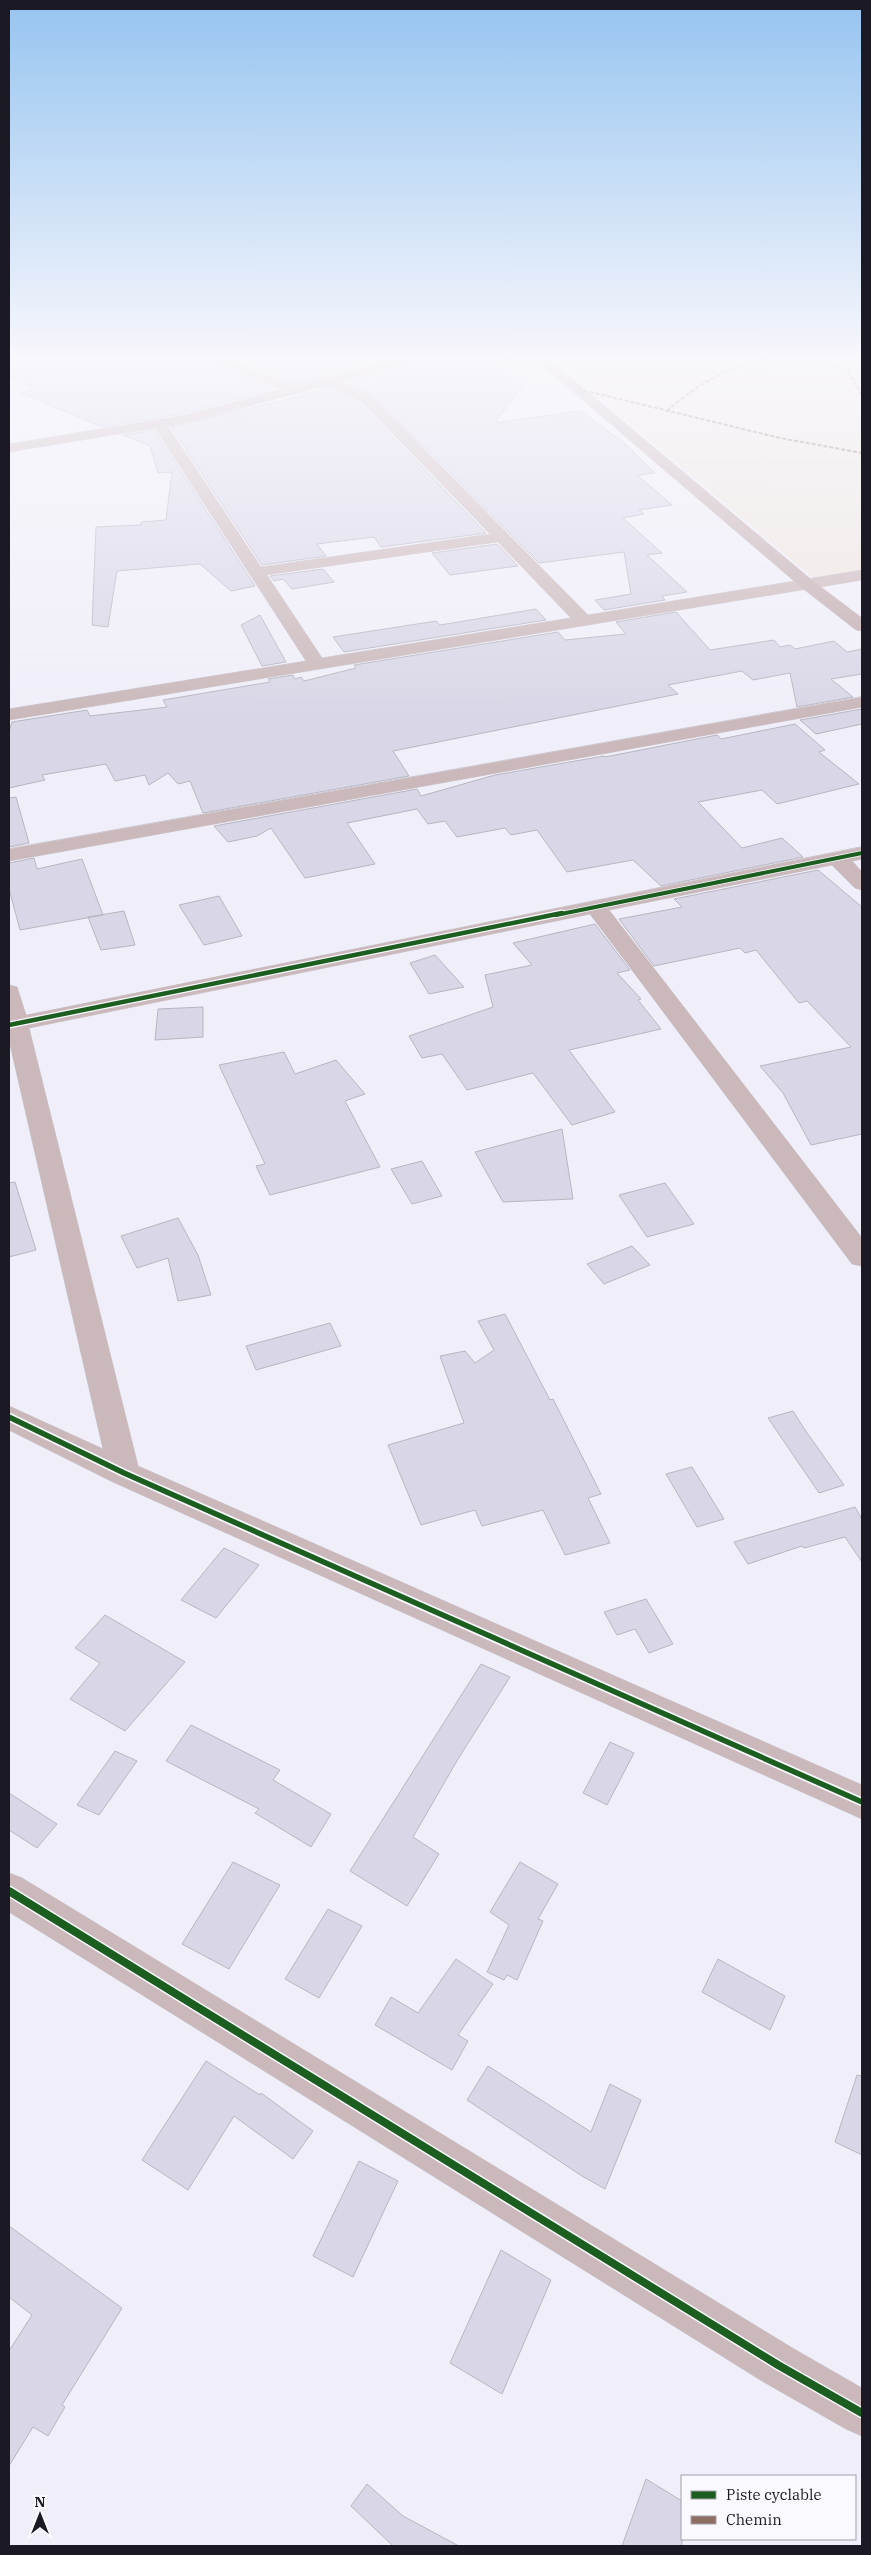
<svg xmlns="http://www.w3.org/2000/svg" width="871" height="2555" font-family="'IBM Plex Serif',serif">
<rect width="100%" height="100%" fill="#f0eef8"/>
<path fill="#efe7e0" d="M554,360H862V570L813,578Z"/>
<path fill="#d9d6e7" stroke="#b8b6c0" d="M9,360H85L92,363L104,361L109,364L121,360H207L274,389L185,413L102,427L21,393L35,389L9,376Z
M233,360H383L295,384Z
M415,360H497L507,376L528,378L495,423L580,411L623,442L655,473L637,475L672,505L639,510L644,514L623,518L662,553L647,555L687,592L662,596L665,600L604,610L595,600L631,594L624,552L539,563L372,394L346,382L411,365Z
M327,387L360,403L486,533L381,547L374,537L317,544L326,556L262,565L171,427L301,396Z
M154,430L255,586L231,591L200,564L117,571L108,627L92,625L96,527L141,525V522L166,520L172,472L158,473L150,446L123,435Z
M497,544L518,566L450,575L432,553Z
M323,569L334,582L292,589L283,579L274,581L270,576Z
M536,609L546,620L344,652L333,637L436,621L440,625Z
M676,612L710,650L774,640L780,647L790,645L795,649L834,641L847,652L862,649V674L831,679L853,697L797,707L790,673L753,680L742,671L668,685L678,694L393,751L409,776L203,813L190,781L178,784L168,773L149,785L145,775L115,781L106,764L42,775L45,780L9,788V732L12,722L87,710L90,716L167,707L163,700L270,682L268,679L293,675L295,679L301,677L304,681L356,668L354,665L558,632L565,640L626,634L616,622Z
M260,615L286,662L262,666L241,625Z
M862,709V724L816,734L800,720Z
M795,724L825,750L819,752L859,784L777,804L762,790L698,802L742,848L782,838L803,857L661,886L633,860L567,872L537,830L511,835L505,828L457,837L445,821L428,824L417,809L347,823L375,864L305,878L271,828L257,836L228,842L214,826L417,789L421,796L495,775L604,756L605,757L717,735L721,739Z
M16,797L29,843L9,847V798Z
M34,858L37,869L82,859L103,915L20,930L9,889V863Z
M818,870L862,907V1134L811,1145L783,1093L760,1066L851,1047L807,1001L799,1003L756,950L745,953L740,948L654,966L619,919L682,907L674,899Z
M219,896L242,936L204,945L179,905Z
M124,911L135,945L101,950L88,917Z
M595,924L630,970L617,973L641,999L638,1000L661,1029L569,1050L615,1112L572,1125L533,1073L467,1090L442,1054L422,1058L409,1036L493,1007L485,975L532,965L513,943Z
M435,955L464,987L429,994L410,963Z
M203,1007V1037L155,1040L158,1009Z
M284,1052L295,1074L336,1060L365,1094L345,1101L380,1167L270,1195L256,1166L265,1164L219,1065Z
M562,1129L573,1199L503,1202L475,1152Z
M422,1161L442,1196L412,1204L391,1169Z
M15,1182L36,1250L9,1257V1183Z
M665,1183L694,1224L647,1237L619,1195Z
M178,1218L198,1255L211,1295L178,1301L168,1258L137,1268L121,1236Z
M632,1246L650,1265L604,1284L587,1264Z
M505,1314L550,1400L553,1399L601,1494L588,1498L610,1543L565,1555L543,1510L482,1526L475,1510L421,1525L388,1445L464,1423L440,1356L465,1351L475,1363L494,1350L478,1321Z
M330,1323L341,1346L256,1370L246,1346Z
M793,1411L805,1430L844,1485L819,1493L768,1418Z
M692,1467L724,1519L697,1527L666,1474Z
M855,1507L862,1519V1562L845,1537L804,1548L802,1546L748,1564L734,1542Z
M224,1548L259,1565L216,1618L181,1600Z
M646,1599L673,1644L649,1653L635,1629L617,1635L604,1612Z
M105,1615L185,1662L125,1731L70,1699L100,1663L75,1648Z
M481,1664L510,1677L458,1759L413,1837L439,1854L407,1906L350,1871Z
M191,1725L280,1770L273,1780L331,1814L311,1847L255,1813L259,1809L166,1761Z
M610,1742L634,1753L607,1805L583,1793Z
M115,1751L137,1761L99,1815L77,1805Z
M9,1793L57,1824L37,1848L9,1830Z
M233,1862L280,1885L229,1969L182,1944Z
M520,1862L558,1884L538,1919L543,1921L517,1980L507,1975L504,1980L487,1972L509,1925L490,1912Z
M328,1909L362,1926L319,1998L285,1979Z
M456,1959L493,1984L458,2035L468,2041L452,2070L375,2025L391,1997L418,2013Z
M718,1959L785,1996L770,2030L702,1992Z
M206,2061L260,2095L261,2093L313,2131L293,2159L234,2116L188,2190L142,2160Z
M488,2066L591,2132L610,2084L641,2100L605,2189L582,2176L467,2100Z
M857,2075L862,2076V2155L835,2142Z
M359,2161L398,2181L353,2277L313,2256Z
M9,2226L122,2308L62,2405L65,2407L48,2436L33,2427L9,2466V2351L32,2315L9,2297Z
M501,2250L551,2280L502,2394L450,2363Z
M646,2479L682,2501V2546H622Z
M367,2484L403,2516L459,2546H393L351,2506Z"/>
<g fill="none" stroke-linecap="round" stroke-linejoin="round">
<defs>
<path id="street" d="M209,360H227L301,388L303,391L301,394H291Z
M331,378L371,395L588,615L862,570V580L9,720V709L306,661L153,425L155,422H165L261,567L490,534L361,401L326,385L324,382L326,379ZM498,542L571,618L322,658L267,575Z
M862,697V707L9,861V849Z
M862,847V859L852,861L862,872V890L855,888L832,865L609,910L862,1238V1266L852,1264L590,914L29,1028L138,1466L862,1785V1819L113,1482L9,1430V1406L103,1449L9,1040V985L17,987L26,1015Z
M9,1873L22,1878L794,2349L862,2388V2436L846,2429L762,2381L9,1912Z"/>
<path id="secondary" d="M536,360H550L813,581L862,618V631L856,630L801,587Z"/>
<path id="primary" d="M391,360H413L411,363L186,423L9,452V444L185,415Z"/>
</defs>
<use href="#street" stroke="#cac8d1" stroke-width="1"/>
<use href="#secondary" stroke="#cac8d1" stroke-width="1"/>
<use href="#primary" stroke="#cac8d1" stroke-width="1"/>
<use href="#street" fill="#cab8ba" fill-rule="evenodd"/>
<use href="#secondary" fill="#c2adb0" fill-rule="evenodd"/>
<use href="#primary" fill="#c3b0b3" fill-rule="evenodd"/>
<path stroke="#8d6e63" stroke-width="2" stroke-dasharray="4 2" stroke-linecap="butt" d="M826,360L847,371L862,395
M578,389L780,438L862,453
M667,411C696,385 725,369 762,360"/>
<defs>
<path id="cycleway-far3" d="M556,915L862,853"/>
<path id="cycleway-far2" d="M9,1025L562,913"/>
<path id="cycleway-far1" d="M9,1417L124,1473L862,1802"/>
<path id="cycleway" d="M9,1891L778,2365L862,2413"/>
</defs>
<use href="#cycleway-far3" stroke="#faf9ff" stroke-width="5.5"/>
<use href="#cycleway-far2" stroke="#faf9ff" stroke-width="7"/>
<use href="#cycleway-far1" stroke="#faf9ff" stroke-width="9"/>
<use href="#cycleway" stroke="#faf9ff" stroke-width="11"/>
<use href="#cycleway-far3" stroke="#1b5e20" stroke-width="4"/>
<use href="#cycleway-far2" stroke="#1b5e20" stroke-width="4.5"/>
<use href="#cycleway-far1" stroke="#1b5e20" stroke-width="5.5"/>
<use href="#cycleway" stroke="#1b5e20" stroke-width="8"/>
</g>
<linearGradient id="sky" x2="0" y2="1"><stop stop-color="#96c4f0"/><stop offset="0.5" stop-color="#f8f7fc"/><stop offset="1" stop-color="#f8f7fc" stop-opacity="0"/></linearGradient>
<rect width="871" height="718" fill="url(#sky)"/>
<rect width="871" height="2555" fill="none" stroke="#1b1923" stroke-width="20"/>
<rect x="681" y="2475" width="175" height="65" fill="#faf9ff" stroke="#a19fa7"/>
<rect x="691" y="2491" width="25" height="8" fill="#1b5e20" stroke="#a19fa7"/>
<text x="726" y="2500" font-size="15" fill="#1b1923">Piste cyclable</text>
<rect x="691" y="2516" width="25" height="8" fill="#8d6e63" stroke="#a19fa7"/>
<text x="726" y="2525" font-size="15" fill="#1b1923">Chemin</text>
<g transform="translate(40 2515)" stroke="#faf9ff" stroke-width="4" paint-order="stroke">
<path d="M0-4L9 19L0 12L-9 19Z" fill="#1b1923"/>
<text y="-8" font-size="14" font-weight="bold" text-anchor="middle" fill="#1b1923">N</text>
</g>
</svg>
